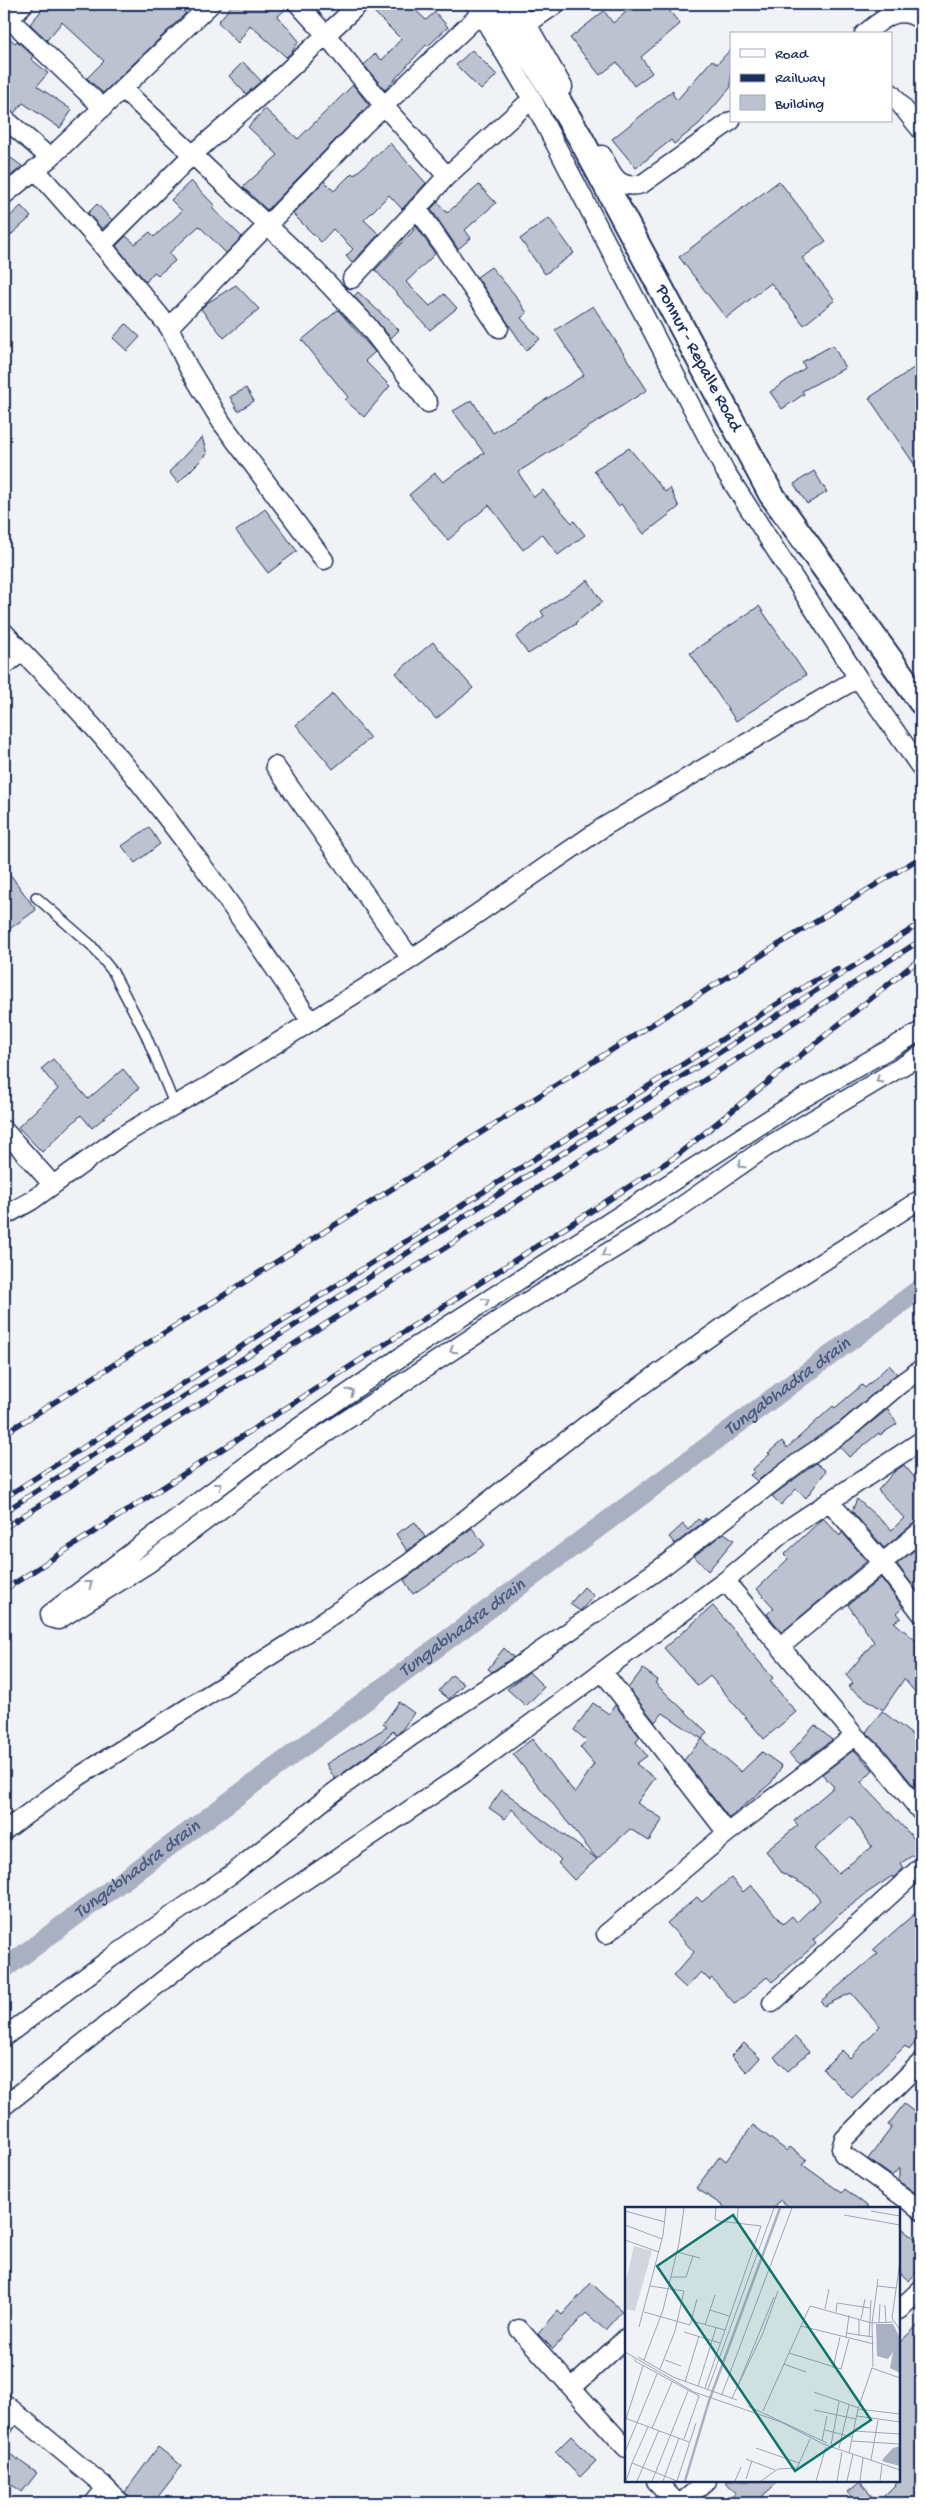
<svg xmlns="http://www.w3.org/2000/svg" width="925" height="2507" font-family="'Gochi Hand',sans-serif">
<rect width="100%" height="100%" fill="#f1f2f5"/>
<filter id="ink" filterUnits="userSpaceOnUse"><feTurbulence type="fractalNoise" baseFrequency=".02" numOctaves="2"/><feDisplacementMap in="SourceGraphic" scale="10" xChannelSelector="R" yChannelSelector="G"/><feConvolveMatrix kernelMatrix="1 2 1 2 8 2 1 2 1" color-interpolation-filters="sRGB"/></filter>
<g filter="url(#ink)">
<g fill="none" stroke-linecap="round" stroke-linejoin="round">
<path stroke="#a8b0c2" stroke-width="20" id="s1" d="M4,1969L921,1288"/>
</g>
<path fill="#bcc2d0" stroke="#1b2f5e" fill-rule="evenodd" d="M47,4H173L186,13L103,93L87,78L104,61L62,22L47,40L30,24Z
M233,4H288V7L278,16L299,41L292,52L286,57L250,25L238,43L218,22Z
M369,4H409L426,20L435,12L448,27L428,46L426,45L385,90L364,65L375,54L382,60L401,39L369,7Z
M636,4H664L680,24L641,57L652,73L634,86L617,62L600,75L570,38L604,11L613,23Z
M4,33L15,43L17,41L33,56L31,59L48,73L37,86L72,110L60,128L23,103L14,113L4,108Z
M731,49V87L699,124L674,144L671,140L636,168L612,139L673,90V95L677,100L712,60L717,64Z
M472,50L497,75L481,90L456,65Z
M243,62L261,81L246,94L229,76Z
M353,85L369,105L267,210L243,187L278,155L248,127L265,109L298,139Z
M390,143L426,183L402,209L389,195L364,220L379,234L352,263L346,256L353,249L333,229L321,242L293,214L324,181L334,191L352,173L354,175Z
M4,153L22,166L4,182Z
M191,181L215,206L212,208L242,237L226,253L199,226L169,253L175,261L158,275L154,272L146,282L116,246L126,236L135,244L150,232L154,237L182,211L171,200Z
M779,181L826,241L802,258L835,300L804,325L771,283L726,318L679,257Z
M479,185L496,203L465,230L471,238L458,249L431,209L438,202L447,213Z
M97,204L112,220L102,229L88,213Z
M21,206L31,217L4,241V222Z
M549,218L574,253L545,274L520,239Z
M417,227L435,254L406,282L430,306L444,294L457,308L430,330L375,270Z
M491,267L515,295L527,313L521,318L540,339L526,350L477,277Z
M236,285L259,309L224,338L201,309L207,303Z
M358,292L399,330L391,338L354,296Z
M593,306L647,390L518,472L534,497L543,490L572,523L574,521L585,535L558,555L542,534L523,550L489,505L448,540L409,495L435,473L443,482L484,453L453,411L472,400L493,433L584,375L555,330Z
M338,310L375,352L365,361L390,386L364,417L345,400L348,397L302,340Z
M126,324L140,337L127,351L113,338Z
M833,345L845,368L802,391L804,394L782,409L770,392L805,368L802,362Z
M921,363V474L869,398Z
M246,388L254,401L238,411L230,397Z
M202,437L207,454L178,483L169,472Z
M629,448L665,492L670,488L679,507L644,534L621,504L618,506L594,470Z
M814,471L827,492L807,504L794,484Z
M265,509L297,551L268,573L236,531Z
M588,580L602,602L575,623L576,624L528,654L516,637L544,616L541,611Z
M759,606L806,675L736,721L690,653Z
M433,642L473,688L436,719L396,673Z
M333,694L370,738L333,769L296,725Z
M149,827L160,844L135,863L122,846Z
M4,866L36,910L4,933Z
M53,1059L88,1099L123,1069L139,1088L92,1128L81,1115L42,1152L18,1127L58,1089L41,1069Z
M889,1365L897,1374L839,1423L757,1481L750,1475L754,1472L752,1470L770,1454L768,1453L782,1441L787,1448L833,1406L835,1408L862,1385L865,1388Z
M888,1409L897,1424L880,1435L879,1433L849,1457L840,1447Z
M816,1463L826,1471L806,1498L796,1489L781,1505L772,1496Z
M904,1465L921,1485V1521L914,1523L884,1548L852,1511L857,1499L892,1530L904,1518L878,1490L894,1472Z
M705,1518L707,1519L675,1544L669,1537L683,1524L688,1530L698,1519L702,1522Z
M823,1518L840,1536L842,1532L867,1561L782,1632L767,1614L774,1608L757,1589L788,1559L784,1555Z
M415,1522L425,1537L407,1551L396,1534Z
M472,1528L485,1545L413,1594L404,1580Z
M724,1533L734,1540L708,1571L694,1556Z
M921,1545V1592L919,1594L897,1564Z
M881,1578L903,1607L897,1613L901,1618L894,1622L921,1645V1699L904,1679L883,1710L848,1687L853,1683L846,1675L874,1642L848,1605Z
M584,1587L594,1596L580,1611L570,1604Z
M713,1606L746,1644L745,1645L773,1678L770,1681L796,1712L764,1739L710,1676L698,1686L664,1648Z
M504,1648L513,1657L492,1672L488,1669Z
M643,1669L658,1680L655,1683L707,1732L702,1739L663,1713L655,1722L628,1688Z
M529,1672L544,1687L526,1706L507,1689Z
M452,1675L464,1684L449,1699L439,1691Z
M399,1702L414,1713L401,1731L397,1734L393,1731L377,1748L335,1779L326,1764L387,1727L383,1724Z
M593,1703L609,1714L615,1705L640,1737L636,1742L647,1756L636,1764L655,1778L637,1803L663,1819L649,1841L630,1829L597,1859L513,1754L532,1739L575,1793L594,1764L580,1747L587,1741L574,1730Z
M882,1711L921,1742V1795L883,1748L866,1732Z
M815,1725L832,1740L800,1764L789,1754Z
M702,1739L741,1772L762,1752L782,1766L771,1783L729,1818L684,1760Z
M854,1750L873,1770L861,1782L921,1846V1850L901,1863L904,1868L893,1878L892,1876L867,1893L839,1915L813,1940L816,1944L772,1982L767,1977L735,2004L712,1978L709,1980L701,1972L686,1988L673,1976L694,1952L667,1923L697,1897L702,1902L731,1878L743,1892L751,1885L783,1924L792,1916L797,1922L820,1900L810,1888L782,1873L766,1851L798,1825L794,1821L834,1787L822,1774ZM851,1816L872,1847L838,1873L814,1849Z
M502,1790L510,1796L597,1859L574,1880L558,1863L561,1860L512,1809L505,1819L489,1808Z
M921,1908V2036L909,2050L905,2046L852,2098L823,2069L842,2050L850,2058L880,2026L851,1993L824,2006L821,2001L877,1954L873,1950Z
M795,2037L809,2052L788,2071L774,2057Z
M744,2043L760,2058L747,2072L731,2056Z
M904,2104L921,2117V2197L899,2181V2168L892,2176L868,2159L892,2127L888,2125Z
M753,2125L787,2151L790,2147L807,2160L803,2165L842,2193L845,2189L870,2208H791L780,2200L774,2208H726L696,2188L720,2156L726,2161Z
M899,2226L921,2243V2267L909,2281L899,2272Z
M591,2283L622,2311L605,2330L586,2313L553,2349L538,2334L558,2311L562,2315Z
M921,2322V2503H858L848,2492L860,2482L878,2502L899,2481V2343Z
M571,2436L596,2461L580,2477L555,2452Z
M158,2447L182,2466L153,2503H133L125,2492Z
M4,2450L37,2473L22,2492L4,2479Z
M725,2481H779L755,2503H725L736,2493Z"/>
<g fill="none" stroke-linecap="round" stroke-linejoin="round">
<defs>
<path id="lane" d="M36,897L91,945L113,972L145,1033L175,1106
M88,2503L103,2485"/>
<path id="street" d="M298,4L326,35L384,106L447,176
M475,4L532,99L725,471L858,678L921,768
M512,4L527,24L563,87
M4,14L103,108
M9,19L24,4
M527,24L556,4
M864,34C883,19 898,4 921,20
M124,90L315,270L367,325L428,403
M891,93L921,130
M4,118L50,158
M602,155C612,173 617,191 642,184L731,121
M35,169L102,245L169,327L188,367L222,423L324,560
M4,195L50,158L211,4
M417,208L499,328
M102,245L192,155L268,89L359,4
M352,279L447,176L532,99
M169,327L364,125L481,13
M4,632C36,667 71,701 102,737C178,827 246,925 311,1022
M4,666L22,652
M275,766L411,959
M921,1031L793,1104L418,1345L275,1444L50,1614L51,1618L58,1620L149,1563L296,1453L520,1306L669,1215L765,1148L921,1055
M4,1130L53,1185
M4,1216L31,1201L121,1136L210,1085L411,959L605,826L858,678
M921,1441L789,1528L725,1581L855,1736L875,1755L921,1812
M829,1501L882,1562L921,1613
M781,1646L921,1531
M603,1672L727,1833
M4,1831L78,1777L289,1644L408,1564L585,1426L747,1310L921,1199
M606,1934L727,1833L855,1736
M772,2003L921,1867
M4,2037L111,1958L233,1873L333,1793L412,1736L503,1677L665,1565L803,1459L845,1431L899,1385L921,1369
M921,2062L844,2139L841,2148L843,2154L921,2210
M4,2106L200,1951L463,1774L725,1581
M899,2310L921,2289
M519,2329L626,2448
M572,2388L626,2338
M4,2403L103,2485L121,2503
M4,2425L14,2412
M656,2481L677,2503
M681,2503L707,2481"/>
<g id="secondary">
<path id="s2" d="M493,4L537,66L580,137L771,494L921,702"/>
</g>
</defs>
<use href="#lane" stroke="#1b2f5e" stroke-width="12"/>
<use href="#street" stroke="#1b2f5e" stroke-width="21"/>
<use href="#secondary" stroke="#1b2f5e" stroke-width="28"/>
<use href="#lane" stroke="#fff" stroke-width="9"/>
<use href="#street" stroke="#fff" stroke-width="18"/>
<use href="#secondary" stroke="#fff" stroke-width="24"/>
<defs>
<path id="rail" d="M4,1434L781,943L921,857
M4,1498L807,985L837,969
M4,1512L921,923
M4,1528L414,1268L921,940
M4,1590L675,1157L921,958"/>
</defs>
<use href="#rail" stroke="#1b2f5e" stroke-width="5.5"/>
<use href="#rail" stroke="#fff" stroke-width="4" stroke-dasharray="11" stroke-linecap="butt"/>
</g>
<defs><path id="oneway-chevron" d="M-2-3.5L2.5 0L-2 3.5" fill="none" stroke-width="1.6" stroke-linecap="round" stroke-linejoin="round" transform="scale(1.25)"/></defs>
<g stroke="#8d97ae">
<use href="#oneway-chevron" transform="translate(879 1080) rotate(149)"/>
<use href="#oneway-chevron" transform="translate(741 1165) rotate(145)"/>
<use href="#oneway-chevron" transform="translate(605 1254) rotate(149)"/>
<use href="#oneway-chevron" transform="translate(486 1301) rotate(-33)"/>
<use href="#oneway-chevron" transform="translate(453 1350) rotate(147)"/>
<use href="#oneway-chevron" transform="translate(351 1392) rotate(-35)"/>
<use href="#oneway-chevron" transform="translate(219 1486) rotate(-37)"/>
<use href="#oneway-chevron" transform="translate(89 1584) rotate(-37)"/>
</g>
</g>
<g text-anchor="middle" dominant-baseline="central" stroke-width="4" stroke-linejoin="round" paint-order="stroke">
<g font-size="18" fill="#1b2f5e" stroke="#fff">
<text stroke="none"><textPath href="#s2" startOffset="410">Ponnur - Repalle Road</textPath></text>
</g>
<g font-size="19" font-style="italic" fill="#4c5c81" stroke="#fff">
<text stroke="none"><textPath href="#s1" startOffset="976">Tungabhadra drain</textPath></text>
<text stroke="none"><textPath href="#s1" startOffset="571">Tungabhadra drain</textPath></text>
<text stroke="none"><textPath href="#s1" startOffset="166">Tungabhadra drain</textPath></text>
</g>
</g>
<g transform="translate(625 2207)">
<rect width="275" height="275" fill="#f1f2f5"/>
<path d="M9,39L27,44L10,104L0,102V78Z" fill="#d2d6df"/>
<path d="M251,117H268L275,131V166L265,161L268,145L263,152L252,149ZM275,239V259L259,255L257,253L268,241Z" fill="#a8b0c2"/>
<path fill="none" stroke="#a8b0c2" stroke-width="2.5" d="M60,274L84,194L155,1"/>
<path fill="none" stroke="#9ba4b9" stroke-width="1" d="M91,1L90,12L94,14L136,19L100,123M0,4L40,15M246,4L275,9M219,8L275,18M112,16L113,1M0,18L37,32M0,33L34,45M52,45L75,51M275,54L267,111L275,123M46,70H61L68,49M25,79L59,84L50,124L35,162M252,79L271,81M260,98L261,116M200,102L204,82M85,103L104,109M19,105L65,118L72,92M211,105L212,96L245,101M236,112L240,92M67,114L100,123L80,181M254,115L255,97M80,118L90,88M176,119L249,137M14,120L38,28L41,1M59,125L95,136M221,126L248,130M234,129V112M244,130L246,93M221,131L224,108M0,145L69,185L156,215L198,237L275,263M164,146L216,162L224,132M13,150L48,170L112,193M10,152V154L74,189L59,232M19,153L38,103L54,36L59,1M40,153L56,159M159,157L181,165M248,160L247,116L253,72M208,161L215,130M60,175L74,129M73,179L91,121M83,182L149,1M111,183L149,90M189,185L234,201M97,187L167,1M107,191L138,126L153,84M123,199L202,236M233,202L275,207M189,203L231,212M138,204L185,99L247,116L268,115M232,209L275,215M0,211L64,235M1,212L18,159M23,220L7,256L52,274M27,221L47,175M200,223L227,230M229,224L275,227M197,234L202,209M227,234L275,237M206,238L214,195M131,241L174,256M214,241L224,198M0,245L32,167M224,246L233,202L247,161L275,171M121,252L150,263M246,253L253,213M121,272L127,254M1,274L7,256M12,274L34,223M27,274L63,184M38,274L54,231M52,274L71,216M110,274L116,260M136,274L153,262L172,261L185,232M191,274L201,240M212,274L217,245M222,274L228,247M235,274L238,251M255,274L257,258"/>
<path fill="#0f766e" fill-opacity="0.15" stroke="#0f766e" stroke-width="2.5" d="M108,8L246,213L170,264L32,59Z"/>
<rect width="275" height="275" fill="none" stroke="#1b2f5e" stroke-width="2.5"/>
</g>
<rect width="925" height="2507" fill="none" stroke="#fff" stroke-width="20"/>
<rect x="10" y="10" width="905" height="2487" fill="none" stroke="#1b2f5e" stroke-width="2" filter="url(#ink)"/>
<rect x="730" y="32" width="162" height="90" fill="#ffffff" stroke="#a4acbf"/>
<rect x="740" y="49" width="25" height="8" fill="#ffffff" stroke="#a4acbf"/>
<text x="775" y="58" font-size="15" fill="#1b2f5e">Road</text>
<rect x="740" y="74" width="25" height="8" fill="#1b2f5e" stroke="#a4acbf"/>
<text x="775" y="82" font-size="15" fill="#1b2f5e">Railway</text>
<rect x="740" y="95" width="25" height="15" fill="#bcc2d0" stroke="#a4acbf"/>
<text x="775" y="108" font-size="15" fill="#1b2f5e">Building</text>
</svg>
